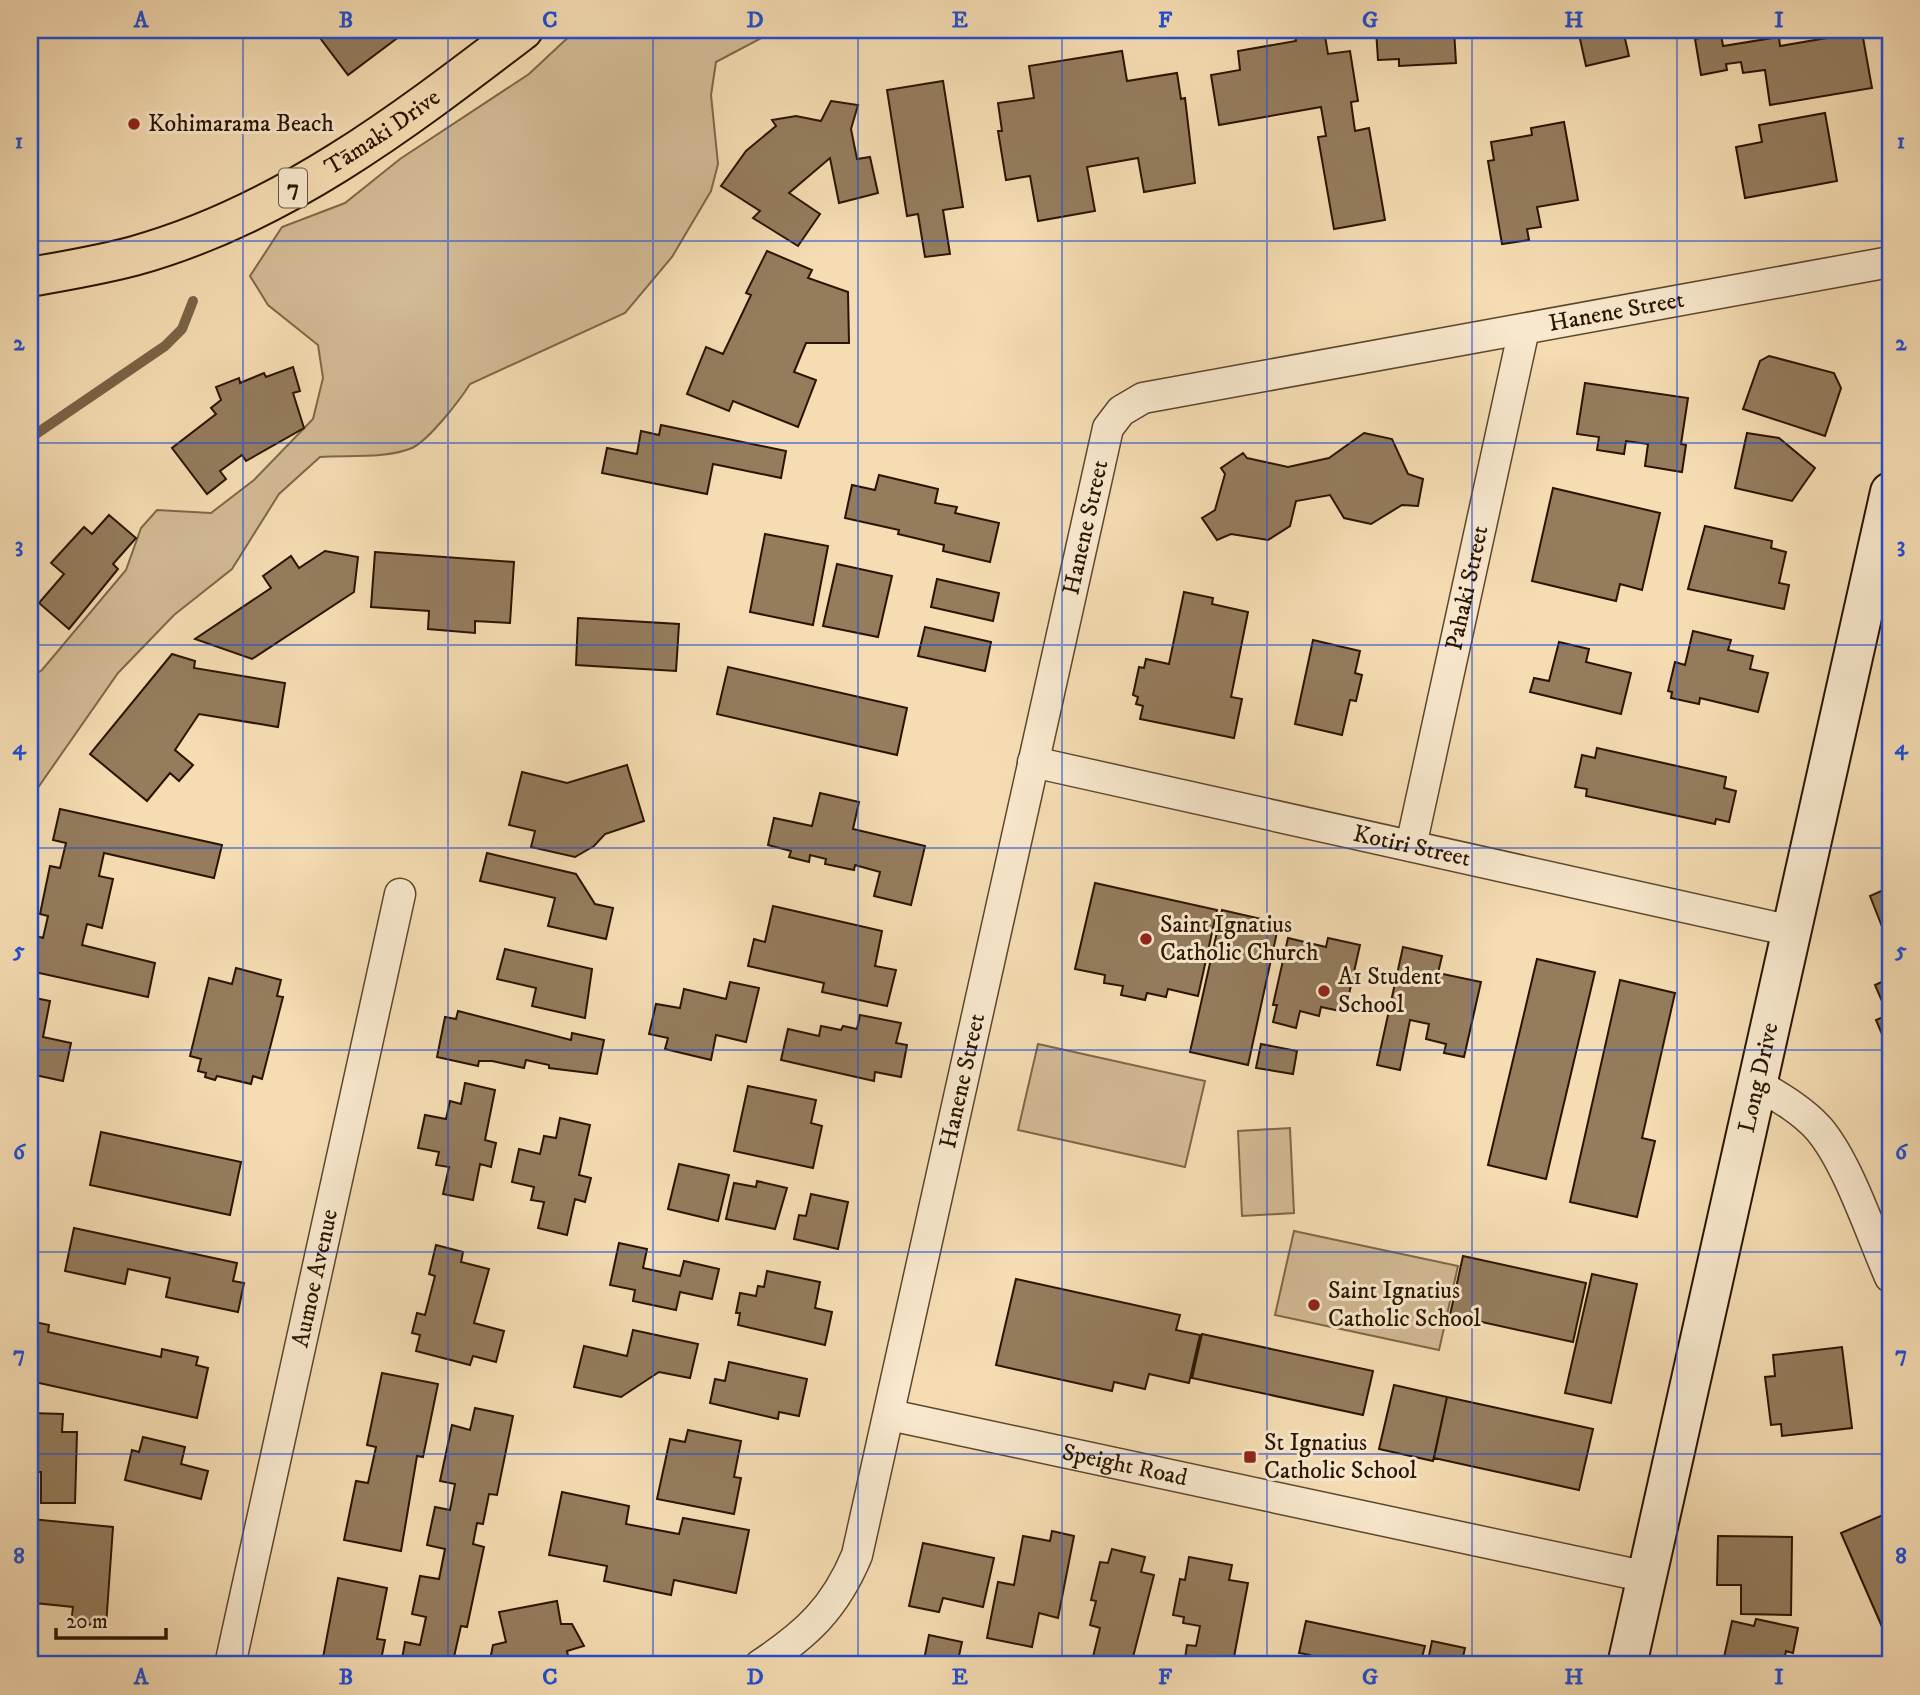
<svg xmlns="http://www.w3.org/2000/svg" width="1920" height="1695" font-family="'IM FELL DW Pica',serif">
<rect width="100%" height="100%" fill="#f5dcb2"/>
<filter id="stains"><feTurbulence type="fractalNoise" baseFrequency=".00286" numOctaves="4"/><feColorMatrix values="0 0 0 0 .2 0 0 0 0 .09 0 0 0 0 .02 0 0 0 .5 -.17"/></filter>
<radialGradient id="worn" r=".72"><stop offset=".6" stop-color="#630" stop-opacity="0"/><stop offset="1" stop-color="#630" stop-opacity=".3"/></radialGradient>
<path fill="#d2ba94" stroke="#7e674a" stroke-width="2" d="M576,30H809L767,35L716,62L711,95L718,164L711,191L672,257L625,313L470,384C460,400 429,440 412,448C385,459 348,455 320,457L279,494L232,569L174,615L118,673L30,799V678L42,670L126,570L141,528L157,510L211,513L254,480L313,419L323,378L318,345L268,305L250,276L282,227L345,203L400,159L529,74Z
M1038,1044L1205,1081L1185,1167L1018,1130Z
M1290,1128L1294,1213L1242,1216L1238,1131Z
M1294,1231L1458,1266L1439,1350L1275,1315Z"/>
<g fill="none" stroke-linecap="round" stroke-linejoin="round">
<path stroke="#7a6346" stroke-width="10" d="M30,438L165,346L182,329L193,301"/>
</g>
<path fill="#947c5d" stroke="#2a1400" stroke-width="2" d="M314,30H408L348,75Z
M1294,30H1324L1328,54L1350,51L1358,101L1351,102L1355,131L1369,128L1385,220L1334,229L1318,137L1326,136L1321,107L1219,125L1211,75L1240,70L1238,51L1296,41Z
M1376,30H1454L1456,63L1399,66V59L1378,60Z
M1578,30H1623L1629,56L1586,66Z
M1862,32L1872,88L1770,105L1765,70L1743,73L1741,62L1726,64L1727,70L1701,75L1695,39L1721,34L1723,46L1779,37L1780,46Z
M1122,51L1127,81L1177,73L1181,99L1185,98L1195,183L1144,192L1138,158L1087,167L1095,211L1038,221L1030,176L1006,180L998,131H1002L998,103L1034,98L1029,66Z
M943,81L963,207L943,210L950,254L925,257L918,214L907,216L887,90Z
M831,101L858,105L851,129L857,159L870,157L878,193L839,203L830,158L789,193L820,214L798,246L753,218L760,211L721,186L746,151L776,126L772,120L796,116L821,121Z
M1825,113L1837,181L1745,198L1736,147L1762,142L1759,125Z
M1564,122L1578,200L1537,207L1541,227L1527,229L1529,240L1502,244L1488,161L1494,160L1491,142L1532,135L1531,128Z
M767,251L812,270L808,278L848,292L849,343H806L794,372L816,380L798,427L733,401L729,411L687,394L706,347L723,354L751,295L746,293Z
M1769,356L1834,373L1841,388L1825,436L1743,409L1760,361Z
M293,367L300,391L293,393L304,428L246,461L242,455L220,471L226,479L207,494L172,448L216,414L211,408L221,400L216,387L239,378L240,383L264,373L266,377Z
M1585,383L1688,398L1681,444L1686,445L1682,472L1645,466L1648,444L1626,441L1624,454L1597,450L1599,437L1577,434Z
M661,425L786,451L781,478L713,464L707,494L602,473L607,448L637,454L641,431L659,435Z
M1364,433L1392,439L1408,474L1423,479L1418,506L1402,505L1371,524L1344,518L1330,495L1296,501L1290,526L1268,540L1231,534L1217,540L1202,518L1215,510L1225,474L1221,468L1243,453L1247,458L1288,467L1329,458Z
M1747,433L1779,438L1815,468L1792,501L1735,488Z
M879,475L938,489L935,503L957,507L955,513L999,523L990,562L943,551L944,545L898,534L899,530L845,518L852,485L875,490Z
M1553,488L1660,513L1642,590L1620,584L1616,601L1532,581Z
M109,515L136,538L113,564L118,569L69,629L39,603L64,574L51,563L84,527L92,534Z
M1705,526L1772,541L1771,548L1786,552L1779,583L1789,585L1784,609L1688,589Z
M765,534L828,546L813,625L750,612Z
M325,551L358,557L354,592L252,659L195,639L271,588L263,576L291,556L299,568Z
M375,552L514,562L510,623L475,621V633L428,629L429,611L371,607Z
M837,564L892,576L878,637L823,626Z
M937,579L999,593L993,621L931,607Z
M1184,592L1213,598L1212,604L1248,612L1231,697L1242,699L1234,738L1140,719L1143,706L1136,704L1138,697L1133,695L1139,667L1144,668L1146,659L1169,664Z
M578,618L679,624L676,671L576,665Z
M925,627L991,642L985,671L918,656Z
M1693,631L1731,640L1728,650L1753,656L1750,669L1768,673L1758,712L1700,698L1699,704L1671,698L1672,692L1668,691L1675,662L1685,665Z
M1313,640L1360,651L1355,673L1362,675L1356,701L1350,700L1342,735L1295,724Z
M1559,642L1589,649L1586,662L1631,673L1621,714L1530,692L1534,678L1549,681Z
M172,654L195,661L194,668L285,683L278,727L199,714L175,750L193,765L179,781L170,773L147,801L90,754Z
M728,667L907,708L897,755L717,714Z
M1597,748L1726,777L1724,788L1736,791L1729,822L1716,819L1715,824L1586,796L1587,789L1575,787L1582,755L1595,758Z
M627,765L644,821L605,834L594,846L575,857L531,847L535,831L509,825L522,772L567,783Z
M820,793L859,802L853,829L925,846L911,905L874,896L880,872L855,865L854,870L825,864L826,859L810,855L809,862L789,857L791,851L768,845L774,818L812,826Z
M60,809L222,845L214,878L104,853L99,876L113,879L102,928L87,924L82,945L155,963L148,997L30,971V934L43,938L48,916L40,914L50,866L60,868L66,843L53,840Z
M487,853L576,874L595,904L613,908L606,939L548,926L555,898L480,881Z
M1095,883L1217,910L1198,996L1168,989L1166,997L1147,993L1145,1000L1121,995L1123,986L1104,983L1105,975L1075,969Z
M1890,887V926L1883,929L1870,896Z
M773,906L882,931L875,966L896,970L887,1006L822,992L824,983L748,966L754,939L765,942Z
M1222,910L1279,923L1248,1065L1190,1052Z
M1288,938L1326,947L1328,938L1360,945L1345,1012L1321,1007L1319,1016L1300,1011L1296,1028L1273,1022L1277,1005H1273Z
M1403,947L1442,956L1438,973L1481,982L1464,1057L1444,1053L1446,1044L1426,1039L1429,1024L1410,1020L1400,1070L1377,1065Z
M505,949L592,969L585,1018L532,1006L536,988L497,979Z
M1537,959L1595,972L1546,1179L1488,1165Z
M236,968L281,980L277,996L283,997L262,1079L253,1076L251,1084L217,1076L215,1080L205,1077L206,1073L198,1071L201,1059L190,1056L209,978L232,984Z
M1890,978V1053L1876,1020L1888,1015L1875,985Z
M1620,980L1675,993L1642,1138L1655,1141L1637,1217L1570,1202Z
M730,982L759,988L746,1042L716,1035L711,1060L665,1049L668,1038L649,1034L656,1004L680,1008L684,989L726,999Z
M30,997L50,1001L43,1037L71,1043L63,1081L30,1074Z
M458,1011L571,1040L572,1033L604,1040L597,1074L549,1068V1065L526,1060L524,1068L492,1061H479L478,1066L437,1057L445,1017L456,1019Z
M860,1015L901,1023L896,1043L907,1045L901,1077L875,1072L874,1081L781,1060L788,1029L819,1036L821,1026L841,1030L843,1026L857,1029Z
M1261,1044L1297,1051L1293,1074L1256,1068Z
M465,1083L495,1090L485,1140L496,1143L491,1167L480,1164L473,1200L443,1194L449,1167L436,1165L439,1152L418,1148L425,1115L446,1119L450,1101L461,1104Z
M748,1086L816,1100L811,1123L822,1126L813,1168L734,1151Z
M560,1118L590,1125L579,1175L591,1178L585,1202L575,1199L567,1235L538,1228L544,1202L531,1200L534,1187L512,1182L519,1149L540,1154L544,1136L556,1138Z
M101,1132L241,1162L230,1215L90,1185Z
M679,1164L729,1175L718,1221L668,1209Z
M757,1181L787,1188L775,1229L726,1219L734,1183L756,1187Z
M811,1194L848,1202L838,1249L794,1239L799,1215L806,1216Z
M74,1228L237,1263L233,1281L244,1283L238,1312L166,1297L170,1278L128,1269L125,1284L65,1271Z
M619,1243L647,1249L643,1268L680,1276L684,1261L719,1269L712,1299L680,1292L676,1310L633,1301L635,1290L610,1285Z
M436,1245L463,1252L461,1262L489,1269L474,1323L504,1331L496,1362L473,1356L470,1365L416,1351L420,1335L412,1333L417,1313L425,1315L435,1276L429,1274Z
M1463,1256L1586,1283L1573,1342L1450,1315Z
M767,1271L820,1282L815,1308L832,1312L825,1345L738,1325L740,1313H736L740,1293L756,1296L758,1286L764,1287Z
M1592,1274L1637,1284L1611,1403L1565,1393Z
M1016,1279L1180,1315L1176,1330L1200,1335L1189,1383L1149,1374L1145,1389L1114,1382L1112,1391L996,1365Z
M30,1321L49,1325L48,1332L161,1357L162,1349L198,1357L196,1365L208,1368L197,1418L30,1381Z
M633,1330L698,1344L690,1378L659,1372L621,1397L574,1387L584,1346L627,1356Z
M1202,1334L1373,1371L1363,1415L1192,1378Z
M1842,1347L1852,1428L1782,1436L1781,1424L1771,1425L1765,1377L1775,1376L1773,1355Z
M729,1362L807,1379L799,1416L779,1412L778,1419L710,1403L715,1379L725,1381Z
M382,1373L438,1384L423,1457L417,1456L401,1551L344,1540L356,1481L368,1483L376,1447L367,1445Z
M1394,1385L1447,1397L1433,1461L1379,1449Z
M1447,1397L1593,1429L1579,1490L1434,1458Z
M475,1408L513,1416L497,1495L489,1494L483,1524L477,1523L473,1544L484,1547L467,1627L461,1626L454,1657L447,1656L445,1665H401L405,1642L420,1645L426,1617L412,1614L420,1576L439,1579L445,1549L427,1545L435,1507L450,1510L455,1484L440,1481L452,1425L470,1430Z
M30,1413L63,1414L62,1432H77L75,1503H41V1472H30Z
M688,1430L741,1441L734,1477L741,1478L734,1514L657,1499L670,1439L685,1442Z
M143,1437L185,1447L181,1464L208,1471L201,1499L125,1480L132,1450L139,1452Z
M562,1492L629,1506L626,1524L679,1534L683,1518L749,1530L736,1593L674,1580L671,1595L604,1581L607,1566L549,1555Z
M1890,1512V1645L1841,1533Z
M31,1519L113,1527L106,1626L71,1623L73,1607L35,1603L37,1588H30Z
M1052,1531L1074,1536L1058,1618L1039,1613L1032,1647L987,1638L998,1582L1014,1585L1023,1536L1050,1541Z
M1718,1536L1792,1537L1791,1615L1741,1614V1585H1717Z
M923,1543L994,1558L983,1607L943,1598L939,1612L909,1606Z
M1112,1549L1145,1557L1141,1572L1154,1575L1131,1665H1091L1100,1628L1090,1625L1096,1601L1091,1600L1100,1562L1108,1563Z
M1189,1557L1232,1565L1229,1580L1248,1583L1234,1657L1227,1656L1225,1665H1184L1187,1645L1196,1646L1200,1626L1183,1623L1184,1617L1173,1615L1180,1579L1185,1580Z
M338,1578L387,1588L377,1639L385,1640L380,1665L322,1663Z
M557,1601L561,1624H572L584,1646L567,1651L570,1665H489L493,1645L506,1642L499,1612Z
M1756,1619L1798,1628L1793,1653L1786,1651L1783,1665H1705L1707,1659L1723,1662L1732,1621L1754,1626Z
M1306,1621L1425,1646L1420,1665L1308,1663L1310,1655L1299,1653Z
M929,1635L962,1642L957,1665H923Z
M1432,1641L1465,1648L1463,1657L1483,1662L1482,1665H1427Z"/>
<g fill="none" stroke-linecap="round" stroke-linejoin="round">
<defs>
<g id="street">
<path id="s1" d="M1033,762L1792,931"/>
<path id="s2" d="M1411,846L1524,329"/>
<path d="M1757,1084C1779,1097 1802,1110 1819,1129C1848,1163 1871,1234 1890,1277"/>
<path id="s3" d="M890,1415L1647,1577"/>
<path id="s4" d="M230,1665L400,894"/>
<path id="s5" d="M760,1665C807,1634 835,1608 857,1555L1108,428L1121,411L1143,398L1890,262"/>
</g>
<g id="secondary">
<path id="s6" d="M1627,1665L1890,492"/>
</g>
<g id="primary">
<path id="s7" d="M30,277C65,271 100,265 134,256C282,215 404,121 523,30"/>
</g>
</defs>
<use href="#street" stroke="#5d462c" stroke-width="33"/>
<use href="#secondary" stroke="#2a1400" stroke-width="42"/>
<use href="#primary" stroke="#2a1400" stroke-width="42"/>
<use href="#street" stroke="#f8e8cd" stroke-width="30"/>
<use href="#secondary" stroke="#f8e8cd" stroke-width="38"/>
<use href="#primary" stroke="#f5dcb2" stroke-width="38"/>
</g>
<path fill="none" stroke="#1d4ed8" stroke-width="2" stroke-opacity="0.55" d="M243,30V1665M448,30V1665M653,30V1665M858,30V1665M1062,30V1665M1267,30V1665M1472,30V1665M1677,30V1665M30,241H1890M30,443H1890M30,645H1890M30,848H1890M30,1050H1890M30,1252H1890M30,1454H1890"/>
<g fill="#8f2418" stroke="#f8e8cd" stroke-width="2.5">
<circle cx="134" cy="124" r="7"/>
<circle cx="1146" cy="939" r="7"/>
<circle cx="1324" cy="991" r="7"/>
<circle cx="1314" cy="1305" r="7"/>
<rect x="1243" y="1450" width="14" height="14" rx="3.5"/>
</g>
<g text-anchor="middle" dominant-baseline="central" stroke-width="6" stroke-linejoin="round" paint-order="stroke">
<rect fill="#f8e8cd" stroke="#68543e" stroke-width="2" x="279" y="168.5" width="28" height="39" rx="5"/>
<g font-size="23" font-weight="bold" fill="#2a1400">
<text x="293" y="188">7</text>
</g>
<g font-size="24" fill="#2a1400" stroke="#f8e8cd" text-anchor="start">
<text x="148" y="124">Kohimarama Beach</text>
<text x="1160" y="925">Saint Ignatius<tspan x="1160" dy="28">Catholic Church</tspan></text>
<text x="1338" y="977">A1 Student<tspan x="1338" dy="28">School</tspan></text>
<text x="1328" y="1291">Saint Ignatius<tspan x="1328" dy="28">Catholic School</tspan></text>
<text x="1264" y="1443">St Ignatius<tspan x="1264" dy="28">Catholic School</tspan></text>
</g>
<g font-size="24" fill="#2a1400" stroke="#f8e8cd">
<text stroke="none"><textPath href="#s7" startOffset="385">Tāmaki Drive</textPath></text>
<text stroke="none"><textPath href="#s5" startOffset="1832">Hanene Street</textPath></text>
<text stroke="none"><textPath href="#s5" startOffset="1202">Hanene Street</textPath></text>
<text stroke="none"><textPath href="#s2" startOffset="264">Pahaki Street</textPath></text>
<text stroke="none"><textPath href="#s1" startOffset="388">Kotiri Street</textPath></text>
<text stroke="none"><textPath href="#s6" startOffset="602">Long Drive</textPath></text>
<text stroke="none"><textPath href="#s5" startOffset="635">Hanene Street</textPath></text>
<text stroke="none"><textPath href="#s4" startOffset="396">Aumoe Avenue</textPath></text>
<text stroke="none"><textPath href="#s3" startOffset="240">Speight Road</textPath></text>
</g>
</g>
<rect width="1920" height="1695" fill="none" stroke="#f5dcb2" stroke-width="77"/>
<path d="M56 1628v10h110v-10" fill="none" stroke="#2a1400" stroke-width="3.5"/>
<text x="66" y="1628" font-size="21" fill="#2a1400" stroke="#f8e8cd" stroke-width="5" paint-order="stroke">20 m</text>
<rect x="38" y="38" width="1844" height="1618" fill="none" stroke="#1d4ed8" stroke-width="2.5"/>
<g font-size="23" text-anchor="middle" font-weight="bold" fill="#1d4ed8">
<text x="141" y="27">A</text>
<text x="346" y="27">B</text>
<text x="550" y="27">C</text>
<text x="755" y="27">D</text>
<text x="960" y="27">E</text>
<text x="1165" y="27">F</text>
<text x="1370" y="27">G</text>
<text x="1574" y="27">H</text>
<text x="1779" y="27">I</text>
<text x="19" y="148">1</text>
<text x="1901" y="148">1</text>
<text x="19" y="350">2</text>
<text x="1901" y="350">2</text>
<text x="19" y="552">3</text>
<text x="1901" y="552">3</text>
<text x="19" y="754">4</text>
<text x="1901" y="754">4</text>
<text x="19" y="957">5</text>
<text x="1901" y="957">5</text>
<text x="19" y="1159">6</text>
<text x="1901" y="1159">6</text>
<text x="19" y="1361">7</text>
<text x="1901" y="1361">7</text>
<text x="19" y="1563">8</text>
<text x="1901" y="1563">8</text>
<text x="141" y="1684">A</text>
<text x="346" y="1684">B</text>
<text x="550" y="1684">C</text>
<text x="755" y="1684">D</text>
<text x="960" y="1684">E</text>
<text x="1165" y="1684">F</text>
<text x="1370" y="1684">G</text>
<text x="1574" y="1684">H</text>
<text x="1779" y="1684">I</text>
</g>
<rect width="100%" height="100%" filter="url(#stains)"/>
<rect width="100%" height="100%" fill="url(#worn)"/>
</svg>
